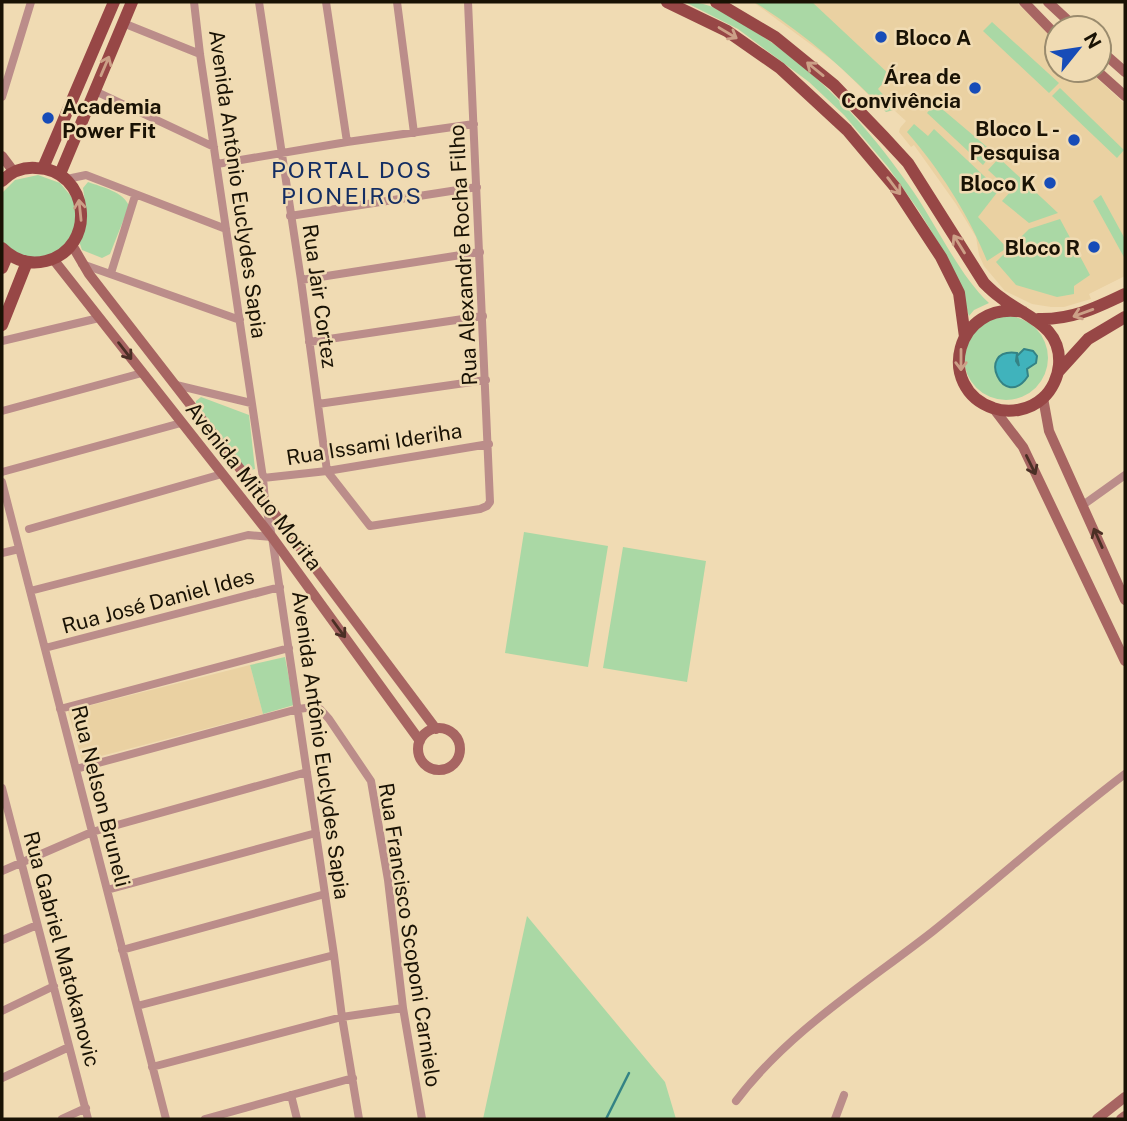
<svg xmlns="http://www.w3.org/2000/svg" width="1127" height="1121" font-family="'Public Sans',sans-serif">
<rect width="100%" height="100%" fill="#f0dbb3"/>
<path fill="#ead1a2" d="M753,2H1016L1057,41V70H1088L1125,104V276L1089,294L1091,299L1064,307H1051L1032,304L1005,291L984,266L979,255L976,237L956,204L914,145L911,147L899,132L900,128L906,121L894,110L886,112L836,63Z
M250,665L263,714L82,761L68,711Z"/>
<path fill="#aad8a5" d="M685,2C709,2 719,10 739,22C807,60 863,120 908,184C935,221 957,273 989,303L974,310L969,316L950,262L919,211L888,167L844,115L809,82L738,29Z
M754,2H812L890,75L878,89L888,100V103L893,110L886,112C846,70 803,32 754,2Z
M992,22L1059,83L1049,93L983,31Z
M1060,88L1124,150L1117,158L1052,96Z
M935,103L993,152L983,165L927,113Z
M914,124L928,136L934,129L999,190L978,217L1007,248L987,261C969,215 940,170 907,132Z
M999,158L1058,213L1029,223L1002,201L1011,191L988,170Z
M38,175L60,183L75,201L78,224L59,254L24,259L2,242V193L15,180Z
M88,182C102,187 124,192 129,206L110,254L102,258L82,250L79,241L87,216L83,188Z
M1101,195L1125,239V259L1093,201Z
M1060,219L1090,275L1074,286V294L1057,297L1016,285L996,262L1029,229Z
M964 358a42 42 0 1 1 84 0a42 42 0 1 1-84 0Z
M201,397L249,415L255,469L247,471L196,406V401Z
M524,532L608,546L588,667L505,653Z
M623,547L706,561L687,682L603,668Z
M285,657L294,705L263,714L250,665Z
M527,916L665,1082L676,1119H483Z"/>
<path fill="#40b3bc" stroke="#348385" stroke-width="2" d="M1024,349L1033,351L1037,356L1036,363L1027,369L1028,376C1004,413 974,347 1017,353L1016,361L1019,366L1017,356Z"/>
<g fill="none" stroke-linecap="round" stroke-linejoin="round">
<path stroke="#348385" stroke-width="2.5" d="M606,1119L629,1073"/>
<path stroke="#bb8d8a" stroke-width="8" d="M194,2L200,54L263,478L265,501L272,537L334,955L342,1017L359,1119
M259,2L301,280L327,471L370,526L480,509L487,506L490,502L468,2
M326,2L347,142
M397,2L414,133
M123,23L200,54
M95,91L214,147
M2,97L31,2
M217,164L347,142L474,124
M67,179L86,175L226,229
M290,216L477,187
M82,264L240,320
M111,273L135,196
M301,280L480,252
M2,341L99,318
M309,342L483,316
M176,385L251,403
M318,404L486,380
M2,411L142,373
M2,472L181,423
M263,478L327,471L489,444
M2,482L166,1119
M1083,505L1125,475
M29,529L222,474
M2,553L19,549
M30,591L248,535L272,537
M45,648L280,587
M60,709L289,648
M76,769L298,709L314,707L320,709L329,719L371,781L388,880L403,1008L422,1119
M2,788L88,1119
M2,871L92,832L307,772
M107,890L316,833
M2,940L37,925
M122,950L325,894
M137,1006L334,955
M2,1011L54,986
M152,1067L342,1017L403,1008
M2,1078L69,1047
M291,1095L297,1119
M736,1101C788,1032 864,985 932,932C997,880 1059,824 1125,774
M62,1119L86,1108
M205,1119L353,1078
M835,1119L844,1095"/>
<path stroke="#a76562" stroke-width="10" d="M1024,2L1057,36
M1048,2L1076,28
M1099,49L1125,72
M1096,70L1125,96
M2,156L14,172
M72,245L89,274L265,501L436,729
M53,259L272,537L420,741
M1043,398L1049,431L1125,600
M994,409L1023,447L1125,661
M418 749a21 21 0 1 1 42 0a21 21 0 1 1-42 0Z
M1097,1119L1125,1097
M1121,1119L1125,1116"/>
<path stroke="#974746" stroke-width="12" d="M667,2L727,31L780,68L847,130L895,187L941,257L959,293L965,337
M716,2L775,37L834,85L884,137L908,163L984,283C989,288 994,293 1000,297C1025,317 1062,325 1059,365C1058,377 1052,390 1043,398C1030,410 1009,414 993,408C935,388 955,300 1023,312
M43,168L114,2
M60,174L132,2
M2,181C11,172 23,167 36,168C90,169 98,248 46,261C29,265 14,260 2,248
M2,268L8,254
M1038,319C1071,320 1096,308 1125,294
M2,325L27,262
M1058,372L1088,339L1125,317"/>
</g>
<defs><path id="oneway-shaft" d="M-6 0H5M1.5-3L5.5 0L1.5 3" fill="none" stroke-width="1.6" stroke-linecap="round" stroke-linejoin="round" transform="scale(1.75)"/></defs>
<g stroke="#cca087">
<use href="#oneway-shaft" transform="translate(728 33) rotate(31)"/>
<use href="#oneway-shaft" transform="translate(105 66) rotate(-67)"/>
<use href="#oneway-shaft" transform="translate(815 69) rotate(-141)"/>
<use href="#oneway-shaft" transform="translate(894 186) rotate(53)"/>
<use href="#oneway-shaft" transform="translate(80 210) rotate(-96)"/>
<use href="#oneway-shaft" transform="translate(959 244) rotate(-122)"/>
<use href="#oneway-shaft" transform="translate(1083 313) rotate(160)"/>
<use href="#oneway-shaft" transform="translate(961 360) rotate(90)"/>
</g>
<g stroke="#4b2f25">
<use href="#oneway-shaft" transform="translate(125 351) rotate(52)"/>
<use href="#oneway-shaft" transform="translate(1031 465) rotate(64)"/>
<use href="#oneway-shaft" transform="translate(1098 538) rotate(-114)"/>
<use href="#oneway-shaft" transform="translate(339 629) rotate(54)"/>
</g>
<g fill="#174cb8" stroke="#f0dbb3" stroke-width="2.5">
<circle cx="881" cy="37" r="7"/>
<circle cx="975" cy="88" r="7"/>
<circle cx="48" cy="118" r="7"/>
<circle cx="1074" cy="140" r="7"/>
<circle cx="1050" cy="183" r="7"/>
<circle cx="1094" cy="247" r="7"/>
</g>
<g text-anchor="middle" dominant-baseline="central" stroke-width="5" stroke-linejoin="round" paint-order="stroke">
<g font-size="21" font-weight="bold" fill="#191204" stroke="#f0dbb3" text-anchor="end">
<text x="895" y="37" text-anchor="start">Bloco A</text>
<text x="961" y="76">Área de<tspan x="961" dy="24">Convivência</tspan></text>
<text x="62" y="106" text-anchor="start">Academia<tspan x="62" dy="24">Power Fit</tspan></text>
<text x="1060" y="128">Bloco L -<tspan x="1060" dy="24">Pesquisa</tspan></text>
<text x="1036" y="183">Bloco K</text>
<text x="1080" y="247">Bloco R</text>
</g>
<g font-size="21" fill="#191204" stroke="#f0dbb3">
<text transform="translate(238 184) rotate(82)">Avenida Antônio Euclydes Sapia</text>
<text transform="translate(463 255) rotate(-93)">Rua Alexandre Rocha Filho</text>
<text transform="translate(320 296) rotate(82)">Rua Jair Cortez</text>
<text transform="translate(374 444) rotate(-9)">Rua Issami Ideriha</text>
<text transform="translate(254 486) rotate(52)">Avenida Mituo Morita</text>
<text transform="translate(158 601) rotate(-15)">Rua José Daniel Ides</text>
<text transform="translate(321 745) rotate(82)">Avenida Antônio Euclydes Sapia</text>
<text transform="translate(101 796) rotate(76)">Rua Nelson Bruneli</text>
<text transform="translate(410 935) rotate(81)">Rua Francisco Scoponi Carnielo</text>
<text transform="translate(62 949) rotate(75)">Rua Gabriel Matokanovic</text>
</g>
<g font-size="23" letter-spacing="2" fill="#142e63" stroke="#f0dbb3">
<text x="352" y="169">PORTAL DOS<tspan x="352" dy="26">PIONEIROS</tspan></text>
</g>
</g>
<rect width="1127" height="1121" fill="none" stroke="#191204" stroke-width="7"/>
<g transform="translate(1078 49) rotate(60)"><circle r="33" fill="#f0dbb3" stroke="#9a8b6d" stroke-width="2"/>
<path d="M0-5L12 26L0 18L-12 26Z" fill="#174cb8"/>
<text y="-10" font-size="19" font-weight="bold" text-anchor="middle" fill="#191204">N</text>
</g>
</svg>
